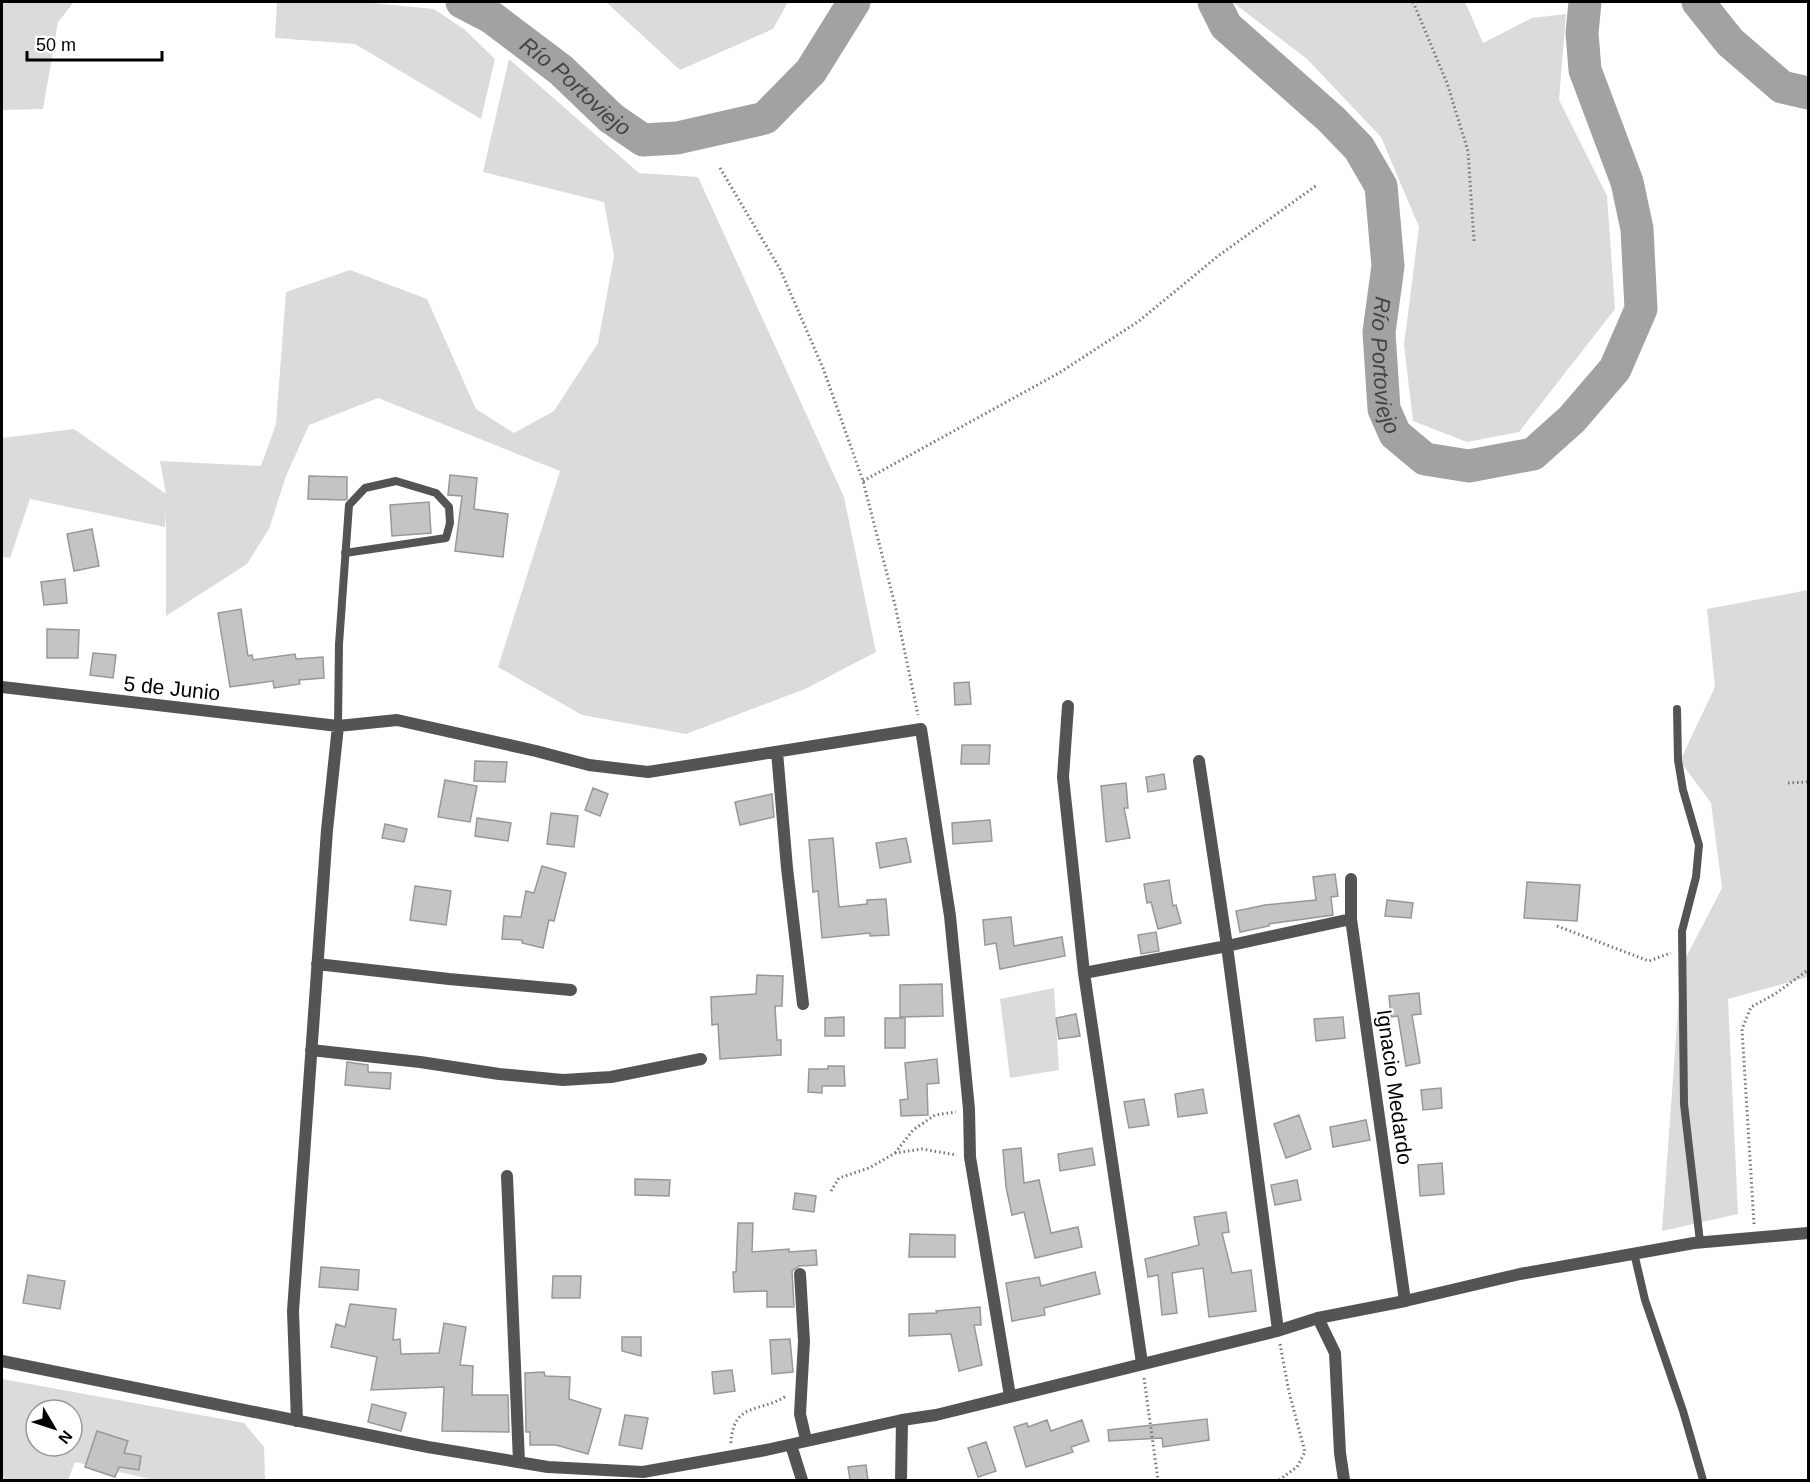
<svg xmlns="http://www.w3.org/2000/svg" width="1810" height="1482" font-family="Helvetica,sans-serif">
<rect width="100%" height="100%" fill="#fff"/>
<path fill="#dbdbdb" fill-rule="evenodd" d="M2,2H74L58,22L43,109L2,110Z
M277,2H362L434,9L465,30L495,59L481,119L355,44L275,38Z
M606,2H788L773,29L680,70Z
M1235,2H1465L1483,43L1532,18L1566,14L1559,100L1607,196L1615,309L1519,432L1467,442L1413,421L1404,345L1419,227L1381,137L1307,59L1235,4Z
M509,59L639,173L698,177L844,497L876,652L805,689L686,734L582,715L498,667L560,471L378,398L309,425L286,476L269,529L247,564L166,616V511L165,527L30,499L10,558L2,557V438L74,429L166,494L160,461L261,466L276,424L286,292L350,270L427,299L476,409L514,433L554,411L598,343L614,256L604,202L483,172Z
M1808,590V977L1728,999L1738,1214L1662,1231L1681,967L1722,888L1711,803L1680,761L1715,687L1707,609Z
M1054,988L1059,1070L1010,1078L1000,999Z
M2,1379L244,1423L264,1447L265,1480H154L75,1462L68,1480H2ZM36,1410H72V1446H36Z"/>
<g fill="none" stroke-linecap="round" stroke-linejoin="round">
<g stroke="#a2a2a2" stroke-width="33">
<path id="s1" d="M462,2L491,17L561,70L611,118L643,140L677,138L765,118L811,71L854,2"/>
<path id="s2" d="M1214,2L1226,26L1331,119L1359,148L1381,186L1388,266L1379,332L1384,409L1395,434L1425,459L1469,466L1533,454L1572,419L1615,369L1641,309L1637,229L1627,182L1585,70L1582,33L1585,2"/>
<path d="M1698,2L1730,42L1782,87L1808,93"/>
</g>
</g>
<path fill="#c4c4c4" stroke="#989898" stroke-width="1.5" d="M450,475L477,478L474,509L508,514L503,557L455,551L462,496L448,495Z
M309,476L347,477V499L345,500L308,499Z
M429,502L431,533L392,536L390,505Z
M92,529L99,566L74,571L67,534Z
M65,579L67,603L44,605L41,582Z
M241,609L248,656L252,655L253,660L295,654L296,659L323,657L324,678L299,680L300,684L274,688L273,681L230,687L218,613Z
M47,629L79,630L78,658H47Z
M93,653L116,655L113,678L90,675Z
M969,682L971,704L955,705L954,683Z
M962,745H990L989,764H961Z
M475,761L507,762L505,782L474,781Z
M1164,774L1166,789L1148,792L1146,777Z
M445,780L477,786L470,822L438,817Z
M1126,783L1128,808H1124L1130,838L1106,842L1101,786Z
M593,788L608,794L600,816L585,810Z
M772,794L774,817L740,825L735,802Z
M551,813L578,816L574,847L547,844Z
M477,818L511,823L508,841L475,836Z
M990,820L992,841L953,844L952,823Z
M385,824L407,829L404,842L382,838Z
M833,838L839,907L867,904V900L886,899L889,935L870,936V933L822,938L818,891L813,892L809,840Z
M906,838L911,862L880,868L876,843Z
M542,866L566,873L554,921L549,920L543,948L522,943V940L502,939L504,916L521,917L526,891L534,893Z
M1335,874L1338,896L1331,897L1333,915L1269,924V926L1240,932L1236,911L1265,905L1316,900L1313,877Z
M1169,880L1173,906L1176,905L1181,923L1158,929L1151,902L1147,903L1144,884Z
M1527,882L1580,885L1577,921L1524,918Z
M415,886L451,891L446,925L410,920Z
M1387,900L1413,903L1411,918L1385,916Z
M1011,917L1014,946L1062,937L1065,956L1000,969L996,943L985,945L983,920Z
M1156,932L1159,951L1141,954L1138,935Z
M757,975L783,976L782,1006H775L777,1040H781V1055L720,1059L718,1024L712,1025L711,997L756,994Z
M942,984L943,1016L900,1017V985Z
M1419,993L1421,1014L1412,1015L1420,1063L1406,1066L1398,1016L1391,1017L1389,996Z
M1076,1014L1080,1036L1059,1039L1056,1018Z
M844,1017V1036H825V1018Z
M1343,1017L1345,1038L1316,1041L1314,1019Z
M885,1018H905V1048H885Z
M937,1059L939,1083L927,1084L928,1115L901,1116L900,1100L908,1099L905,1063Z
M347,1062L368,1065V1072L391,1073L390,1089L345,1085Z
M828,1066H844L845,1086H822V1093L808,1092L809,1069H828Z
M1441,1088L1442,1108L1423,1110L1421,1090Z
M1203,1089L1207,1113L1178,1117L1175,1094Z
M1144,1099L1149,1125L1129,1128L1124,1102Z
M1299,1115L1311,1149L1286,1158L1274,1124Z
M1366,1120L1370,1140L1333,1147L1330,1127Z
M1021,1148L1024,1183L1039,1180L1051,1233L1078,1227L1082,1247L1035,1258L1024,1212L1012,1215L1006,1187L1003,1150Z
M1092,1148L1095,1165L1060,1171L1058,1154Z
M1442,1163L1444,1194L1420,1196L1418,1165Z
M635,1179L670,1180L669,1196L635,1195Z
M1297,1180L1301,1200L1275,1205L1271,1185Z
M795,1193L816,1196L814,1212L793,1209Z
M1226,1212L1229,1232L1222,1233L1232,1273L1251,1270L1256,1311L1209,1317L1203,1268L1172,1273L1177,1313L1162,1315L1158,1275L1148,1277L1145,1259L1199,1245L1194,1217Z
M738,1223H753L752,1252L789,1249V1252L816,1250L817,1265L799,1266L792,1271L794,1307H767V1291L734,1292L733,1272H736Z
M910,1234L955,1235V1257H909Z
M321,1267L359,1270L358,1290L319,1287Z
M1095,1272L1100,1294L1044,1308L1045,1315L1012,1321L1006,1283L1039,1277L1041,1286Z
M28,1275L65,1281L60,1309L23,1303Z
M553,1276H581L580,1298H552Z
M350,1304L396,1309L393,1340L400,1339L401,1354L439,1353L444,1323L466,1327L460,1365L473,1366L472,1395H508L509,1432L442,1431L444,1387L371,1390L377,1357L331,1347L336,1324L345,1327Z
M980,1307L981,1325H974L982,1365L959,1371L951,1334L909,1336V1314L937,1313L936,1311Z
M622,1337H641V1356L622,1351Z
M790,1339L793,1372L772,1374L770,1340Z
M732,1370L735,1391L714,1394L712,1372Z
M544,1372L545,1376L570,1377L569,1399L601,1409L588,1454L556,1445H530V1432H526L525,1373Z
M372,1404L406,1413L401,1431L368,1422Z
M625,1415L648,1418L642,1449L619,1445Z
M1207,1419L1209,1440L1163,1447L1162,1438L1109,1441L1108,1430Z
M1047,1420L1051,1431L1082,1420L1089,1441L1071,1447L1073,1452L1026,1467L1014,1427L1027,1423L1028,1427Z
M97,1431L128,1441L124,1453L141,1456L139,1470L119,1467L115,1477L85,1467Z
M986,1442L996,1471L978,1477L968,1448Z
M866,1465L868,1480H850L848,1467Z"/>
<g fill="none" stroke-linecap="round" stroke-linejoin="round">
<path stroke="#767676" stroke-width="3" stroke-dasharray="1.5 3" stroke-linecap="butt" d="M1413,2L1447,83L1468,151L1474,241
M720,168L780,269L823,368L863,481L895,605L918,715
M863,481L1059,373L1139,321L1218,256L1317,185
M1788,783L1808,782
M1557,926L1649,961L1671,953
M895,1153L913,1130L935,1115L956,1112
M831,1191L839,1178L869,1168L895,1153L922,1149L957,1155
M1754,1224L1742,1029L1751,1007L1775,994L1808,970
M1144,1378L1158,1480
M731,1443C733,1401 761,1413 786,1396
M1279,1480L1297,1467L1305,1452L1289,1392L1280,1344"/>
<path stroke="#545454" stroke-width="8" d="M1677,709L1678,760L1683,790L1699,845L1696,877L1682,931L1684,1104L1700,1242
M338,726L339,644L349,505L365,488L396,481L436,493L449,507L450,523L446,538L345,553
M1634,1253L1645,1300L1683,1411L1703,1480"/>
<path stroke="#545454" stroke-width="12" d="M2,687L338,726
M1068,706L1063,777L1084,973L1142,1363
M777,752L787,868L803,1004
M1199,761L1227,946L1278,1330
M1351,879V919L1405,1301
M317,964L449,979L571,990
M1084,973L1227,946L1351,919
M311,1050L420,1062L499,1074L563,1080L611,1077L701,1059
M507,1176L519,1462
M800,1274L804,1341L800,1414L806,1440
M1318,1318L1335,1353L1340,1453L1344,1480
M297,1421L293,1311L327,830L338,726L397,720L536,751L589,765L648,772L921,729L950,916L969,1109L970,1157L1010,1396
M791,1445L802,1480
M901,1480L902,1420"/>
<path stroke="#545454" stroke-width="12" d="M2,1361L428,1447L548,1467L643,1472L766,1450L902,1420L936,1415L1277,1331L1318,1318L1405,1301L1520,1274L1694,1243L1808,1233"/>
</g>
<g text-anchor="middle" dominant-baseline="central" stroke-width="4.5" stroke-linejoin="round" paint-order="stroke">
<g font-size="21" fill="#000" stroke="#fff">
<text transform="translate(172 688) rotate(6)">5 de Junio</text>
<text transform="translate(1395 1087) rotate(82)">Ignacio Medardo</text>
</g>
<g font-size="22" font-style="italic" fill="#434343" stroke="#fff">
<text stroke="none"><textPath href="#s1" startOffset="142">Río Portoviejo</textPath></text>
<text stroke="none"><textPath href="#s2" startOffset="432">Río Portoviejo</textPath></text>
</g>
</g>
<rect width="1810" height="1482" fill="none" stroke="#000000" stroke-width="6"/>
<g transform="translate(54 1428) rotate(129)"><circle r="28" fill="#ffffff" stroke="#999999" stroke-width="1.5"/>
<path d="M0-4.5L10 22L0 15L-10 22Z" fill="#000000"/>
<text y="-9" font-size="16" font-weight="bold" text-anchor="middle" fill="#000000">N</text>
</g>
<path d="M27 51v9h135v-9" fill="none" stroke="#000000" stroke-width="3"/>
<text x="36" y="51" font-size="18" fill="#000000" stroke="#ffffff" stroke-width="4.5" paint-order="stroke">50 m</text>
</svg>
